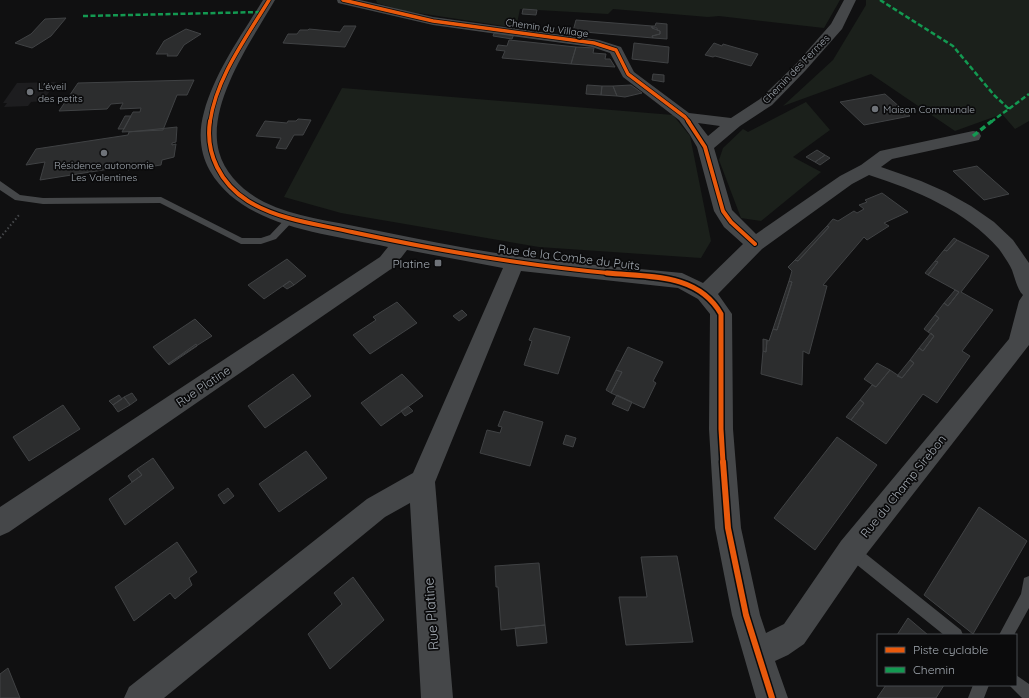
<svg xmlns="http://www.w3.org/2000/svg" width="1029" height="698" font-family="Quicksand,sans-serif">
<rect width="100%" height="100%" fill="#101011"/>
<path fill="#1d1d1f" d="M56,82L43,101L31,102L28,106L4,107L7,103H3L17,83Z"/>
<path fill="#1b201b" d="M376,0H840L824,28L719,16L708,17L613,9L608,14L520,9L516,28L405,11L377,3Z
M866,0H1029V121L1015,129L1002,114L955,131L871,74L783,106L833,60L866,5Z
M342,88L673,115L690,136L711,241L701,258L539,247L341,213L284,197Z
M806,102L830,130L793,157L821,172L761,221L741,218L719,160L723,148L743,129L748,132Z"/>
<path fill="#2c2d2e" stroke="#404244" d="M523,9L537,10L536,15L522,14Z
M66,18L51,36L32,48L15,43L31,34L45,19Z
M576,20L652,26V28L660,31V34L652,36L653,38L573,31Z
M656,23L667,24V39L653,38L652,36L660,34V31L657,30V28H652V26H655Z
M344,26H356L345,47L283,43L288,34H297L300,30H308L309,29L340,32Z
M186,29L201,34L184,45L177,56H167L168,54H156L164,41Z
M495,31L514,34L512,39L493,36Z
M509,40L576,47L571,64L502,58L505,51L496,50L498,45L507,46Z
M634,43L669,47L668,63L632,59Z
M714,43L722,46L723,44L758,54L751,66L715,56L713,57L705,55Z
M576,47L594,48L593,53L606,54L605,59H610L615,67L571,64Z
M653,74L664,75V82L652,80Z
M194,80L187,95H177L163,130L122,132L133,112H140L141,108L120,109L123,103L111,104L107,109L59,111L78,83Z
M587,85L602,86L601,95L586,94Z
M631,85L642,93L625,97L617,96L613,86Z
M602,86H613L617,96L601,95Z
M885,94L910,116L864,125L840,102Z
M125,116H131L124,129H118Z
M298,119L311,120L303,135H294L286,149L276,148L281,138L256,136L265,121L287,123L288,121H296Z
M177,127L176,142L172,143V145L176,144L174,157L162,160L161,165L128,170V166L40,180L45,162L26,165L36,149L128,135L129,132Z
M817,150L825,155L815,162L806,157Z
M825,155L830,158L820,165L815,162Z
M977,166L1009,194L984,200L953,171Z
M882,193L908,212L884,223L889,226L867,240L864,237L823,285L827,286L809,354L803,351L802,385L761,374L763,351L766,352L767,340L769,341L773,329L777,330L792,282L789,281L792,271L788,267L795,260L798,261L829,227L827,226L833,219L838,221L854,211L857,213L864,209L859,205L867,202L865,200Z
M827,226L829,227L798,261L795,260Z
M954,238L957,240L947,251L944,250Z
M957,240L989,256L961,292L993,310L962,351L970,356L937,403L923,394L886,444L851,420L864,403L860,400L872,385L876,387L890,370L902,378L914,363L910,360L919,348L923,351L934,336L928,332L939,318L935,315L944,303L948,306L959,292L928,275L938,262L935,261L944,250L947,251Z
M287,259L306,276L294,285L290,281L264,299L248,285Z
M935,261L938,262L928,275L925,273Z
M290,281L294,285L287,289L283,286Z
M789,281L792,282L777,330L773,329Z
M955,290L959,292L948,306L944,303Z
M397,302L417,323L370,354L353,335L376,320L373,317Z
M462,310L467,315L459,321L453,316Z
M935,315L939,318L928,332L924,329Z
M195,319L212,336L168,364L153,347Z
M534,328L570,337L558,374L524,365L532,341L529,340Z
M931,333L934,336L923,351L919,348Z
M763,339L767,340L766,352L763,351Z
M196,344L197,346L169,365L168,364Z
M628,347L663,362L653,381L656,383L644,408L611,393L622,372L616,370Z
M910,360L914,363L902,378L897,376Z
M877,363L890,370L876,387L864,379Z
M616,370L622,372L611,393L606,390Z
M293,374L311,396L265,428L248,406Z
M402,374L423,396L381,426L361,403Z
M132,393L137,400L130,405L124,397Z
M119,395L122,399L113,405L109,401Z
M617,395L632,402L628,411L612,404Z
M124,397L130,405L118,412L113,405Z
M860,400L864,403L851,420L846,417Z
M63,405L80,429L29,461L13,437Z
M408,406L413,411L405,416L401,411Z
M504,411L543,422L530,466L480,453L487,430L500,433L502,427L498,426Z
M566,435L576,438L573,447L563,444Z
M837,437L877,465L815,550L774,518Z
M306,451L327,478L279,512L259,484Z
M153,458L174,488L125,525L109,499L142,475L137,469Z
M137,469L142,475L132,482L128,476Z
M228,488L234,496L224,504L218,495Z
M979,507L1027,541L973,634L924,595Z
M177,542L197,572L189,578L192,585L175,599L170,593L134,621L115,587Z
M677,556L693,642L626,645L619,597H647L641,557Z
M539,563L545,625L501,630L498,587H496L495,566Z
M353,577L384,620L330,669L308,634L342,604L334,593Z
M908,618L928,635H897Z
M545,625L547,643L517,646L515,628Z
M8,668L20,698H0V674Z
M886,685H944L936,698H877Z"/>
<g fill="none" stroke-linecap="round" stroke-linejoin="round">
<path stroke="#46484b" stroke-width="2" stroke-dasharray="1.5 2.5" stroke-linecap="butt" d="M0,238L19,215"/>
<path fill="#454749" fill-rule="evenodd" d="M0,181L20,195L43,198L161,197L242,238H261L270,235L288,216H294L296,218L276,239L261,244H241L160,203L43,204L15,200L0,190Z
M851,544L856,546L961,630L963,635H944L846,556L844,551L846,546Z
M1029,576V608L1014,635H999L1021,594L1024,578Z
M1016,675L1029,684V698H1022L1009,685H1016Z
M973,685H989L984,698H968Z"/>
<path fill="#454749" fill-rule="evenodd" d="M263,0H275C252,40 206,104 219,152C225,174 244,192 264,202C295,217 331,221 364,228C413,238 463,248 514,256C569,264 626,267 682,273L703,283L743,244L724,227L714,211L697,147L690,135L679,120L623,77L610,53L592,47L433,25L338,3L337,0H360L433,17L599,40L621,47L634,72L689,113L731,118L760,99L795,65L831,24L844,0H856L842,29L805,71L772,105L740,126L714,148L732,210L756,234L840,176L861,165L880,151L973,131L979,132L981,136L979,140L892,159L881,167L921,181L946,192L971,206L994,222L1013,240L1029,263V345L861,561L804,644L788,655L775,661L788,698H756L732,615L715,528L709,429L710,314L698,299L678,288L521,271L435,482L453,698H421L410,503L385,517L164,698H124L129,687L367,499L413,473L503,268L407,250L394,267L9,532L0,536V507L380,257L388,247C329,234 243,228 210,171C200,153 198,133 204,112C215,72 241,36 263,0ZM698,123L720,126L708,136ZM869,175C916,190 966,211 999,249C1003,255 1009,263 1012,270C1015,278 1017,289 1023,295L1019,301L1009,339L841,541L784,624L766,633L760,615L741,528L733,429L732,314L718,294L762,249L852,184Z"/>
<path stroke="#139951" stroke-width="2.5" stroke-dasharray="5 2.5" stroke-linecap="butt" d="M880,0L953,46L994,95L1010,110
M83,16L262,12
M991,122L1029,94"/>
<path stroke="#139951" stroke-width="3.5" stroke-dasharray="6 3.5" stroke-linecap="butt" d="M973,136L992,121"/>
<defs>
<path id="cycleway-far3" d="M343,0L433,21L594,43L616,50L628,74L685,117L689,122
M210,122C216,78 246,38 269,0"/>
<path id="cycleway-far2" d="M210,121C205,154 221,184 248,201C279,220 317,224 352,232C440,251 528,266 618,274
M688,121L705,147L723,211L731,222L755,244"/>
<path id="cycleway-far1" d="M607,273C649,277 698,273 721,314V429L723,463"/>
<path id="cycleway" d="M723,462L728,528L746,615L772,698"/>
</defs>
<use href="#cycleway-far3" stroke="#0b0b0c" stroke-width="5"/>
<use href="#cycleway-far2" stroke="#0b0b0c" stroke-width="6"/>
<use href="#cycleway-far1" stroke="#0b0b0c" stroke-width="8"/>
<use href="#cycleway" stroke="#0b0b0c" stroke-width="9"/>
<use href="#cycleway-far3" stroke="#e8590c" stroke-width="3.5"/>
<use href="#cycleway-far2" stroke="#e8590c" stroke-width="4"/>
<use href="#cycleway-far1" stroke="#e8590c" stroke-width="5"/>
<use href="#cycleway" stroke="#e8590c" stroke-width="6"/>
</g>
<g fill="#6f7379" stroke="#0b0b0c" stroke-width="1.5">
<circle cx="30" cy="92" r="4"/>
<circle cx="875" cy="109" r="4"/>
<circle cx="104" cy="153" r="4"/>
<rect x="434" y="259" width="8" height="8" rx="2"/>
</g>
<g text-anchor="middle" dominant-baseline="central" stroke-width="3.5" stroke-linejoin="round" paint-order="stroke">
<g font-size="10" fill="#a2a9b1" stroke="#0b0b0c">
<text transform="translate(547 28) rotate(8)">Chemin du Village</text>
<text transform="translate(796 69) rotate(-46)">Chemin des Fermes</text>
</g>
<g font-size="10" fill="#a2a9b1" stroke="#0b0b0c" text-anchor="start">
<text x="38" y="86">L'éveil<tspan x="38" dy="12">des petits</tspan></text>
<text x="883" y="109">Maison Communale</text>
<text x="104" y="165" text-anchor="middle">Résidence autonomie<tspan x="104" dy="12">Les Valentines</tspan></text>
</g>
<g font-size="12" fill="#a2a9b1" stroke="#0b0b0c">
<text transform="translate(569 257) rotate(7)">Rue de la Combe du Puits</text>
<text transform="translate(203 386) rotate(-34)">Rue Platine</text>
<text transform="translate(903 486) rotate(-51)">Rue du Champ Sirebon</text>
</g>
<g font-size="12" fill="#a2a9b1" stroke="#0b0b0c" text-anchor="end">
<text x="430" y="263">Platine</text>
</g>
<g font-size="14" fill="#a2a9b1" stroke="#0b0b0c">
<text transform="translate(431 614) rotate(-94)">Rue Platine</text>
</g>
</g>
<rect x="877" y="634" width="140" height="52" fill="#0b0b0c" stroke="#474a4e"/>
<rect x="885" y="647" width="20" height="6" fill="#e8590c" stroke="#474a4e"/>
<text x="913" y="654" font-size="12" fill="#a2a9b1">Piste cyclable</text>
<rect x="885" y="667" width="20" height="6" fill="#139951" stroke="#474a4e"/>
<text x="913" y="674" font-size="12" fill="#a2a9b1">Chemin</text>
</svg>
